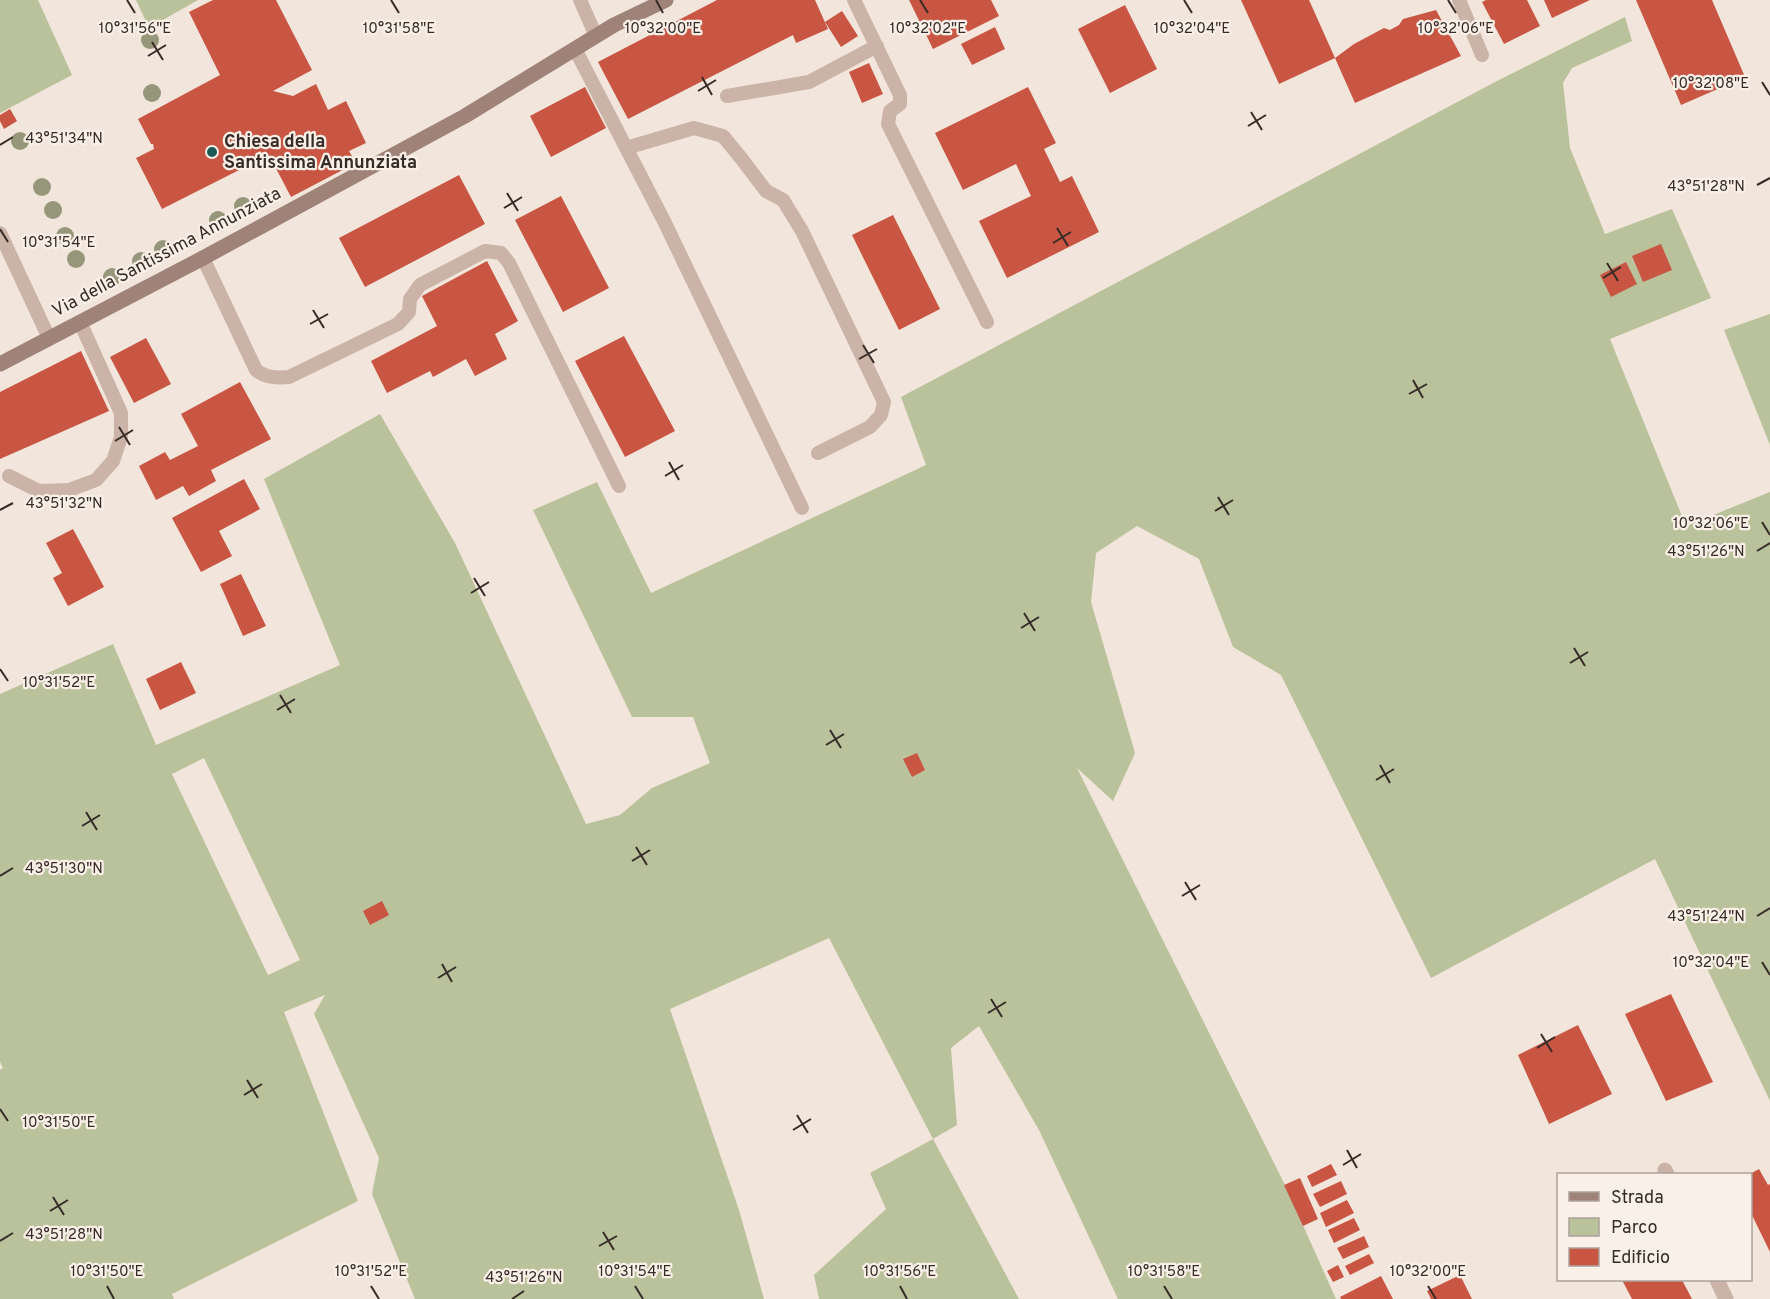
<svg xmlns="http://www.w3.org/2000/svg" width="1770" height="1299" font-family="Overpass,sans-serif">
<rect width="100%" height="100%" fill="#f2e5db"/>
<path fill="#b9c29b" fill-rule="evenodd" d="M0,0H38L72,75L0,113Z
M136,0H198L149,28Z
M1625,17L1632,41L1572,68L1563,83L1570,148L1605,234L1672,209L1711,298L1610,339L1686,526L1770,492V1101L1655,859L1431,978L1281,675L1233,647L1199,559L1137,526L1096,553L1091,602L1135,753L1113,801L1077,768L1284,1183L1336,1299H1118L1039,1130L979,1026L951,1048L957,1125L933,1139L1019,1299H819L814,1275L886,1209L870,1173L933,1139L829,938L670,1009L739,1210L764,1299H415L372,1194L379,1158L314,1014L325,995L284,1012L358,1201L172,1294L174,1299H0V1070L3,1068L0,1062V694L113,644L156,745L340,665L264,479L380,414L455,543L586,824L620,815L652,788L710,763L693,717H632L533,510L597,482L651,593L926,465L901,397L1497,81ZM204,758L300,960L268,975L172,774Z
M1770,314V445L1724,330Z"/>
<path fill="#c95543" d="M213,0H276L312,70L273,91L293,96L316,84L328,110L346,101L366,143L349,151L356,163L291,197L269,155L162,209L136,158L154,149L153,144H151L138,119L220,75L189,12Z
M717,0H815L828,29L796,43L793,35L628,119L598,62Z
M909,0H991L999,16L933,49Z
M1241,0H1309L1335,58L1354,44L1384,28L1390,30L1399,25L1403,19L1436,10L1461,56L1355,103L1335,58L1279,84Z
M1486,0H1527L1540,26L1504,44L1482,2Z
M1544,0H1590L1552,18Z
M1636,0H1712L1745,77L1681,105Z
M1125,5L1157,69L1110,93L1078,29Z
M842,11L858,36L841,47L825,22Z
M995,27L1005,49L972,65L961,44Z
M869,63L883,94L862,103L849,72Z
M585,87L606,128L551,157L530,116Z
M1028,87L1056,143L1044,149L1060,182L1072,176L1099,232L1007,278L979,221L1031,196L1016,164L963,190L935,133Z
M10,109L17,121L4,129L0,121V115Z
M459,175L485,224L365,287L339,238Z
M561,196L609,288L563,312L515,220Z
M893,215L940,309L899,330L852,235Z
M1661,244L1672,270L1643,282L1632,256Z
M487,261L518,321L495,334L507,359L475,376L466,359L433,377L430,371L387,393L371,361L437,326L422,296Z
M1626,262L1637,284L1611,297L1600,275Z
M624,336L675,431L625,457L575,361Z
M146,338L171,384L134,403L110,357Z
M81,351L109,411L0,459V392Z
M240,382L271,439L211,470L216,481L189,496L183,486L156,500L139,466L165,452L170,460L198,446L181,414Z
M244,479L260,509L219,531L232,556L201,572L172,518Z
M73,529L104,587L68,606L53,578L62,573L46,543Z
M241,574L266,626L243,636L220,584Z
M181,662L196,693L160,710L146,679Z
M917,753L925,770L912,777L903,759Z
M382,901L389,915L370,925L363,911Z
M1671,994L1713,1082L1666,1101L1625,1014Z
M1578,1025L1612,1094L1549,1124L1518,1055Z
M1331,1164L1337,1175L1312,1187L1307,1176Z
M1759,1169L1768,1185L1770,1184V1252L1750,1211V1174Z
M1300,1178L1318,1219L1303,1226L1284,1185Z
M1341,1181L1347,1194L1320,1207L1313,1194Z
M1347,1200L1354,1213L1326,1227L1320,1213Z
M1354,1218L1360,1230L1334,1243L1328,1230Z
M1364,1236L1369,1247L1343,1259L1337,1248Z
M1369,1254L1374,1263L1350,1275L1345,1266Z
M1338,1265L1344,1277L1333,1282L1327,1271Z
M1460,1275L1472,1299H1431L1427,1291Z
M1381,1276L1393,1299H1341L1340,1297Z
M1622,1280H1682L1692,1299H1632Z"/>
<g fill="none" stroke-linecap="round" stroke-linejoin="round">
<path stroke="#cbb3a7" stroke-width="14" d="M580,0L596,36
M854,0L900,95V104L890,111L888,124L987,322
M1459,0L1482,55
M575,49L664,221L802,508
M727,96L809,82L877,46
M626,148L694,128L723,136L741,158L766,191L783,200L802,231L884,402L881,415L870,427L818,453
M0,233L49,338
M203,258L256,370C266,378 277,378 289,377L398,324L409,312L410,299L420,285L485,251L501,253L509,263L619,486
M9,476L39,491L69,490L96,480L113,461L121,437V413L80,322"/>
<path stroke="#cbb3a7" stroke-width="15" d="M1665,1170L1667,1174
M1717,1280L1726,1299"/>
<path stroke="#9f8278" stroke-width="15" d="M0,364L203,258L465,116L614,25L666,0"/>
</g>
<g fill="#96967a">
<circle cx="150" cy="40" r="9"/>
<circle cx="152" cy="93" r="9"/>
<circle cx="20" cy="141" r="9"/>
<circle cx="42" cy="187" r="9"/>
<circle cx="243" cy="206" r="9"/>
<circle cx="53" cy="210" r="9"/>
<circle cx="218" cy="220" r="9"/>
<circle cx="65" cy="236" r="9"/>
<circle cx="163" cy="249" r="9"/>
<circle cx="76" cy="259" r="9"/>
<circle cx="141" cy="261" r="9"/>
<circle cx="112" cy="277" r="9"/>
</g>
<path fill="none" stroke="#372b28" stroke-width="2" d="M127,0L135,13M391,0L399,13M656,0L663,13M920,0L928,13M1184,0L1192,13M1448,0L1456,13M152,42L163,60M148,56L166,45M702,77L712,95M1762,82L1770,95M698,91L716,80M1251,112L1262,130M1248,126L1266,115M0,145L13,137M1757,185L1770,178M507,193L518,211M504,208L522,197M1057,228L1068,246M0,229L8,242M1053,243L1071,232M1607,263L1618,281M1603,278L1621,267M313,310L324,328M310,324L328,314M863,345L874,363M859,359L877,349M1413,380L1423,398M1409,394L1427,384M119,427L130,445M115,441L133,430M669,462L679,480M665,476L683,465M1218,497L1229,515M0,510L13,503M1215,511L1233,500M1762,522L1770,535M1757,551L1770,543M474,578L485,596M471,593L489,582M1024,613L1035,631M1021,628L1039,617M1574,648L1585,666M1570,663L1588,652M0,669L8,681M280,695L291,713M277,710L295,699M830,730L841,748M826,745L844,734M1380,765L1390,783M1376,780L1394,769M86,812L97,830M82,826L100,815M636,847L647,865M632,861L650,850M0,876L13,868M1185,882L1196,900M1182,896L1200,885M1757,916L1770,908M1762,962L1770,975M442,964L452,982M438,978L456,967M991,999L1002,1017M988,1013L1006,1002M1541,1034L1552,1052M1537,1048L1555,1037M247,1080L258,1098M244,1095L262,1084M0,1109L8,1121M797,1115L808,1133M793,1130L811,1119M1347,1150L1357,1168M1343,1165L1361,1154M53,1197L64,1215M50,1211L68,1200M603,1232L614,1250M0,1241L13,1233M599,1246L617,1236M107,1286L114,1299M371,1286L379,1299M635,1286L643,1299M900,1286L907,1299M1164,1286L1172,1299M1428,1286L1436,1299M512,1299L524,1291"/>
<circle fill="#1c5a57" stroke="#faf0e8" stroke-width="2" cx="212" cy="152" r="6"/>
<g text-anchor="middle" dominant-baseline="central" stroke-width="4.5" stroke-linejoin="round" paint-order="stroke">
<g font-size="18" font-weight="bold" fill="#372b28" stroke="#faf0e8" text-anchor="start">
<text x="224" y="142">Chiesa della<tspan x="224" dy="21">Santissima Annunziata</tspan></text>
</g>
<g font-size="18" fill="#372b28" stroke="#faf0e8">
<text transform="translate(167 253) rotate(-28)">Via della Santissima Annunziata</text>
</g>
</g>
<g font-size="15" text-anchor="middle" fill="#372b28" stroke="#faf0e8" stroke-width="4.5" stroke-linejoin="round" paint-order="stroke">
<text x="135" y="33">10°31'56"E</text>
<text x="399" y="33">10°31'58"E</text>
<text x="663" y="33">10°32'00"E</text>
<text x="928" y="33">10°32'02"E</text>
<text x="1192" y="33">10°32'04"E</text>
<text x="1456" y="33">10°32'06"E</text>
<text x="1711" y="88">10°32'08"E</text>
<text x="64" y="143">43°51'34"N</text>
<text x="1706" y="191">43°51'28"N</text>
<text x="59" y="247">10°31'54"E</text>
<text x="64" y="508">43°51'32"N</text>
<text x="1711" y="528">10°32'06"E</text>
<text x="1706" y="556">43°51'26"N</text>
<text x="59" y="687">10°31'52"E</text>
<text x="64" y="873">43°51'30"N</text>
<text x="1706" y="921">43°51'24"N</text>
<text x="1711" y="967">10°32'04"E</text>
<text x="59" y="1127">10°31'50"E</text>
<text x="64" y="1239">43°51'28"N</text>
<text x="107" y="1276">10°31'50"E</text>
<text x="371" y="1276">10°31'52"E</text>
<text x="635" y="1276">10°31'54"E</text>
<text x="900" y="1276">10°31'56"E</text>
<text x="1164" y="1276">10°31'58"E</text>
<text x="1428" y="1276">10°32'00"E</text>
<text x="524" y="1282">43°51'26"N</text>
</g>
<rect x="1557" y="1173" width="195" height="108" fill="#faf0e8" stroke="#aca19b" stroke-width="1.5"/>
<rect x="1569" y="1192" width="30" height="9" fill="#9f8278" stroke="#aca19b" stroke-width="1.5"/>
<text x="1611" y="1203" font-size="18" fill="#372b28">Strada</text>
<rect x="1569" y="1218" width="30" height="18" fill="#b9c29b" stroke="#aca19b" stroke-width="1.5"/>
<text x="1611" y="1233" font-size="18" fill="#372b28">Parco</text>
<rect x="1569" y="1248" width="30" height="18" fill="#c95543" stroke="#aca19b" stroke-width="1.5"/>
<text x="1611" y="1263" font-size="18" fill="#372b28">Edificio</text>
</svg>
